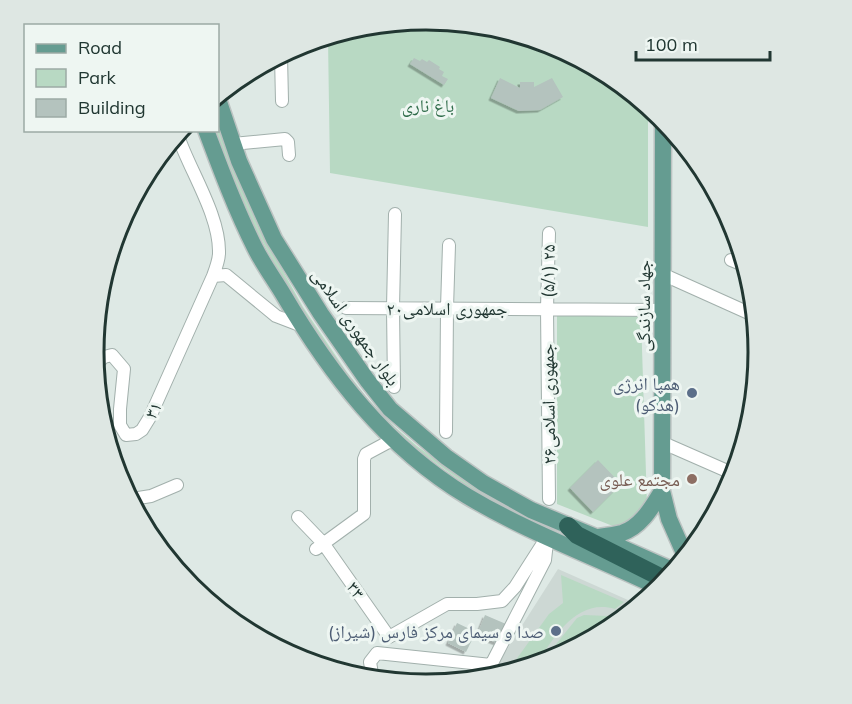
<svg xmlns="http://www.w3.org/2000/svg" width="852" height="704" font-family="Mulish,'Noto Naskh Arabic',sans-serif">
<defs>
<filter id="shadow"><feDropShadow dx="-2.5" dy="2.5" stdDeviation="0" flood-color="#0004"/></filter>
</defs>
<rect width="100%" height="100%" fill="#dee9e5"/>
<path fill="#cdd8d4" d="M558,569L637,604L553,659L493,671Z"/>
<path fill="#b8d9c3" d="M426,20L554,45L648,108V227L330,173L328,39Z
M218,123L237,176L258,226L303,307L346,371L368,399L395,427L417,446L469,484L523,515L549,526L547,530L484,498L415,448L394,431L343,374L299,309L255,228L233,177L216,131L218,130Z
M557,315L641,317L647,505L623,530L557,504Z
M561,575L624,602L615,609C577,598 555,636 537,663L510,668L549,614L563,603Z
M584,615L608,616L602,627L553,659L545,661V658L577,618Z"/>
<path fill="#b4c3be" filter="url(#shadow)" d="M414,58L420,61L422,59L427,62L429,60L440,67L439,69L444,72L442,76L448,79L444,85L410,64Z
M500,78L520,88V82H534V87L552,78L563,97L540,110L519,111L491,98Z
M598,460L621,484L593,512L570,488Z
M485,615L506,624L497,643L477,635Z
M457,623L476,632L466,652L448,643Z"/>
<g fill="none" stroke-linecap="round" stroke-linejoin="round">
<defs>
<path id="minor" d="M281,56L282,101
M233,144L285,139L288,142L289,155
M731,260L741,264
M662,274L751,314
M213,276L226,275L276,316L302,326
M346,308L662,310
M96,364L104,357L112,355L124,369L120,409V425L126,435L136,434L142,430L150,417L213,276C216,268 219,260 219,253C220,216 190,171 178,136
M394,387L393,308L395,214
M446,432L447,308L449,245
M661,442L734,474
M132,499L151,496L177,485
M549,499L547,309L549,233
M298,517L323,543L389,637L447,604H477L502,601L515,587L547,537
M316,549L364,514V459L366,454L394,439
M483,673L491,665L545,560L547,542
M372,674L370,662L377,653L491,665"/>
<path id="major" d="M218,99L239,161L274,239L321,314L367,380L390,409L446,457L483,483L531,510L622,548L672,570
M663,120L662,491L669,519L684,553
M206,130C221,170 236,210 255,248C263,264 274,279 283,294C330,374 387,448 467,496C529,533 596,557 660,588
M598,537C606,536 615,535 622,533C641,527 652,507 662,491"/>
<path id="highway" d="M568,526L577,535L666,580"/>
</defs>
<use href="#minor" stroke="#a2b0ac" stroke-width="14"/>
<use href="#major" stroke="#bcc3c2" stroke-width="19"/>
<use href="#highway" stroke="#bcc3c2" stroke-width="20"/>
<use href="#minor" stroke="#fff" stroke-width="12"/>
<use href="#major" stroke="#659c91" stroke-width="16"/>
<use href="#highway" stroke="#2f625a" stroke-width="18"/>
</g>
<g fill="#5c6f8a" stroke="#eef6f2" stroke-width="2">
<circle cx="692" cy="393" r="6"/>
<circle cx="556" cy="631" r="6"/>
</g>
<circle fill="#8d6e63" stroke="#eef6f2" stroke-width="2" cx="692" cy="479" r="6"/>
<g text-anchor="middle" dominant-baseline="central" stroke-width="6" stroke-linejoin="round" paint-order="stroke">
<g font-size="18" fill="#2e6b49" stroke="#eef6f2">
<text x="428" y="105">باغ ناری</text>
</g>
<g font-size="18" fill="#213732" stroke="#eef6f2">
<text transform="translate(548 271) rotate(-89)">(۵/۱) ۲۵</text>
<text transform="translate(643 306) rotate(-90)">جهاد سازندگی</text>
<text x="447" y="308">جمهوری اسلامی۲۰</text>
<text transform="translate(356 327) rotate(55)">بلوار جمهوری اسلامی</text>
<text transform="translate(548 404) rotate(-91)">جمهوری اسلامی۲۶</text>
<text transform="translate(153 410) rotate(-63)">۳۱</text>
<text transform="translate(356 590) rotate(55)">۳۳</text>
</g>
<g font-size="18" fill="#4e5e75" stroke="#eef6f2" text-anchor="end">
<text x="680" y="383">همپا انرژی<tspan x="680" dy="21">(هدکو)</tspan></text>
<text x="544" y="631">صدا و سیمای مرکز فارس (شیراز)</text>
</g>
<g font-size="18" fill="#785e54" stroke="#eef6f2" text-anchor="end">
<text x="680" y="479">مجتمع علوی</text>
</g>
</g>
<path d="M0 0H852V704H0ZM104 352a322 322 0 1 1 644 0a322 322 0 1 1-644 0Z" fill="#dee7e3" fill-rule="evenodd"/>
<path fill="none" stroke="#213732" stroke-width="3" d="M104 352a322 322 0 1 1 644 0a322 322 0 1 1-644 0Z"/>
<rect x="24" y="24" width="195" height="108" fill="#eef6f2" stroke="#9caaa5" stroke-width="1.5"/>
<rect x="36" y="44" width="30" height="9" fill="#659c91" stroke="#9caaa5" stroke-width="1.5"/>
<text x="78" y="54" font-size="18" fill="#213732">Road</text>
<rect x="36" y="69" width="30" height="18" fill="#b8d9c3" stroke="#9caaa5" stroke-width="1.5"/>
<text x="78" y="84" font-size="18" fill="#213732">Park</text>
<rect x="36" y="99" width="30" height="18" fill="#b4c3be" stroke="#9caaa5" stroke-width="1.5"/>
<text x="78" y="114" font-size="18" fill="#213732">Building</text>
<path d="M636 51v9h134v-9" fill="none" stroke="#213732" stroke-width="3"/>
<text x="645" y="51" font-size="18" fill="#213732" stroke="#eef6f2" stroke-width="4.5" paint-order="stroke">100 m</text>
</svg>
